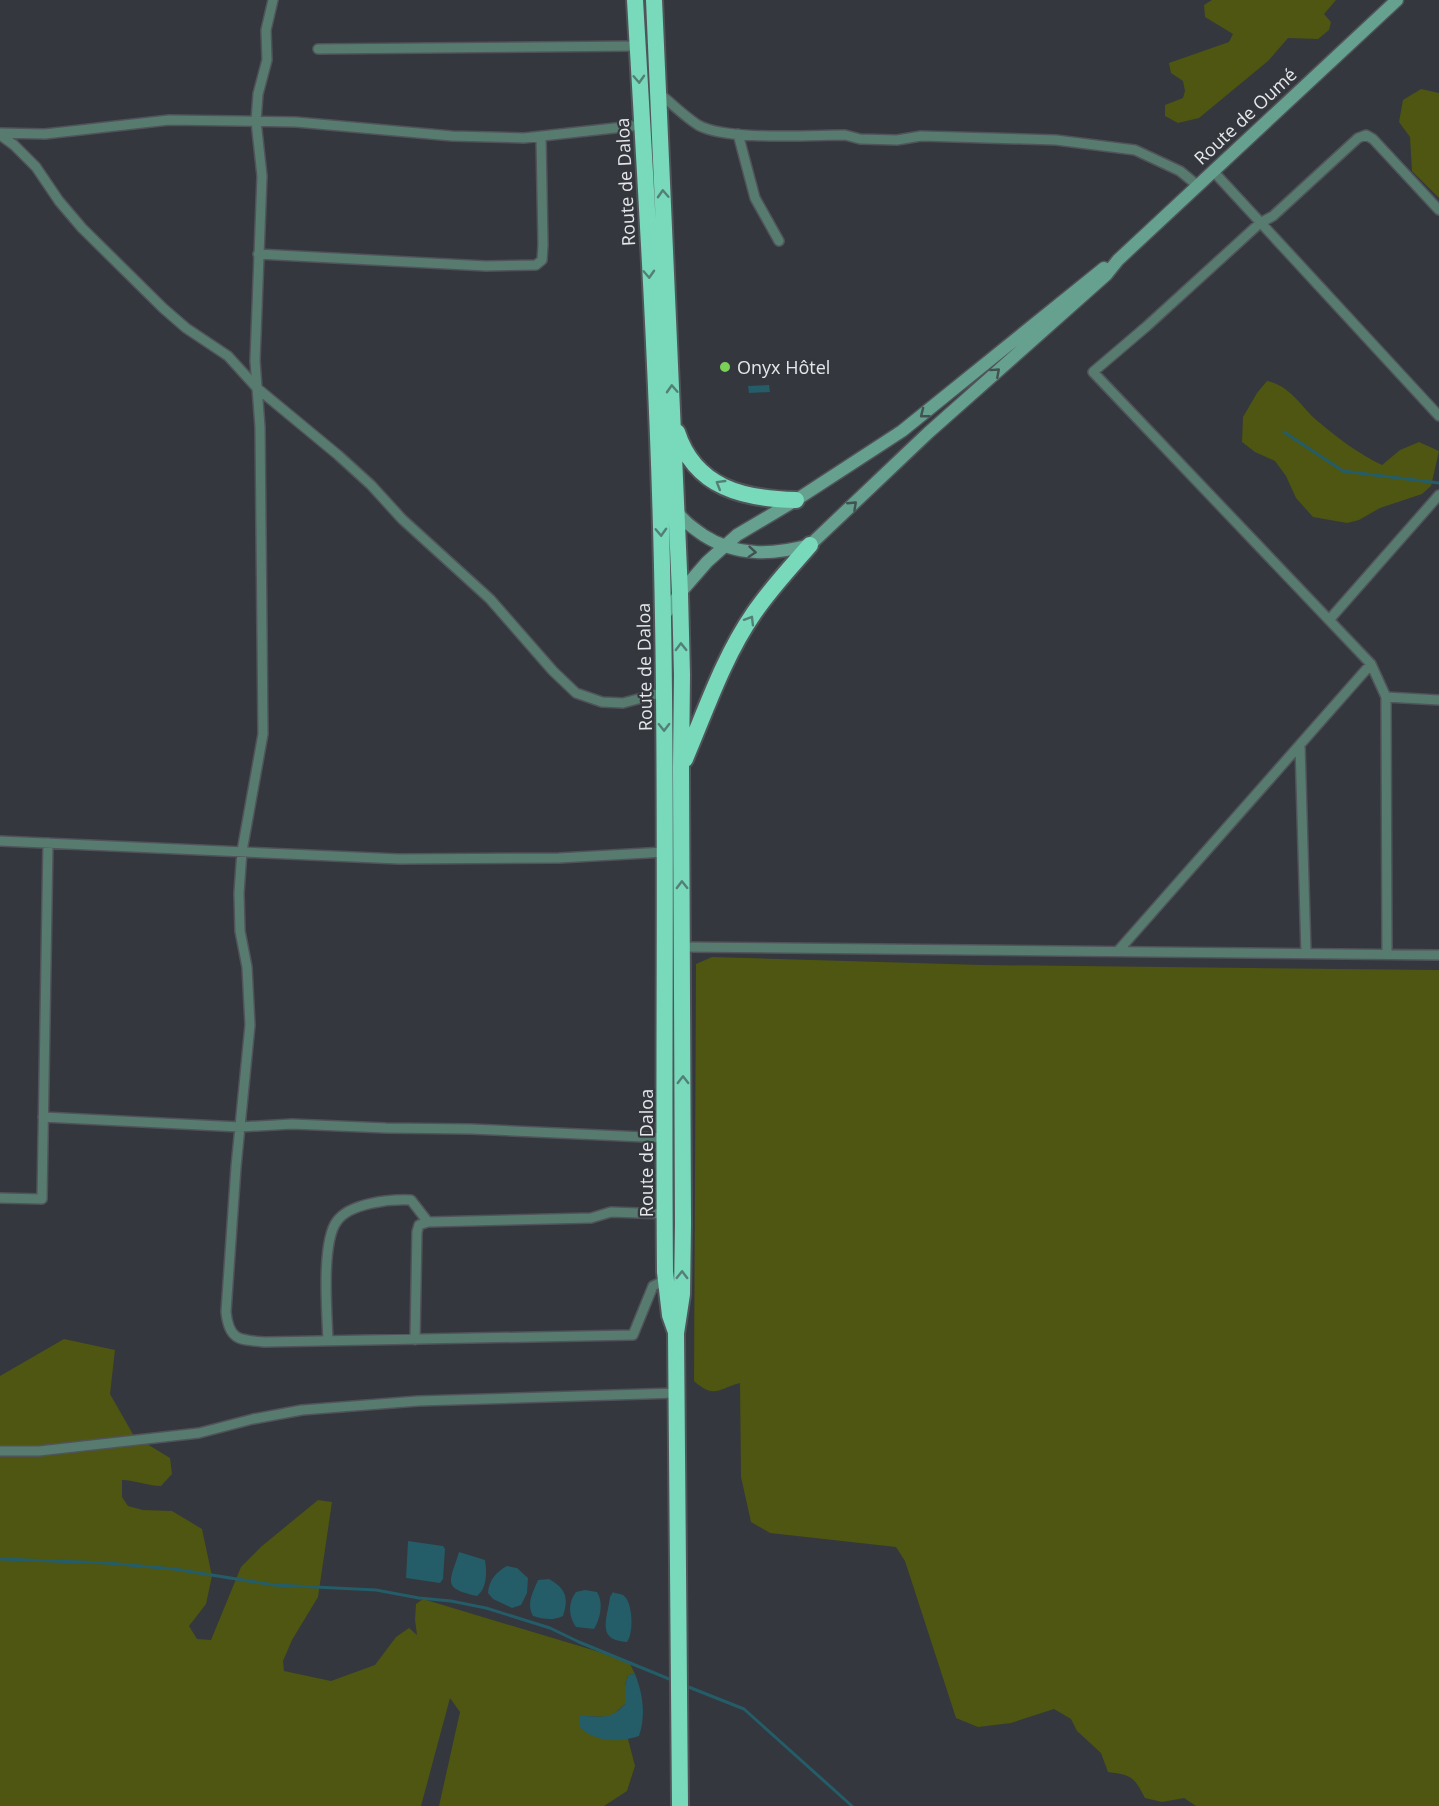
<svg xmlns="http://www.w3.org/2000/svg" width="1439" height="1806" font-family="'Open Sans',sans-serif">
<rect width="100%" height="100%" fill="#34373d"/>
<path fill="#4e5611" d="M1212,0H1336L1324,14L1331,22L1329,30L1318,39L1288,38L1268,61L1199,118L1178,123L1165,116V105L1183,98L1185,91L1183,81L1171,73L1169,63L1229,42L1233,34L1205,17L1204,5Z
M1421,89L1439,93V198L1412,171L1410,137L1399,122L1403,100Z
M1267,381C1292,386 1301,408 1320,423C1339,439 1359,454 1382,465L1400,450L1419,442L1439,451L1431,486L1422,494L1380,508L1359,520L1347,523L1313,517L1296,498L1286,476L1275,461L1255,452L1242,442L1243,417L1257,393Z
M712,957L982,965L1439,970V1806H1196L1184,1798L1162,1802L1145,1798C1134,1777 1132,1775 1108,1772L1101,1753L1077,1731L1071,1719L1054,1709L1011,1723L978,1727L956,1718L905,1561L896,1547L770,1533L751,1522L741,1477L740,1383C718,1389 714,1399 694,1381L696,964Z
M64,1339L115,1350L110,1394L134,1436L170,1458L172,1474L161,1486C147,1486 135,1480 122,1480V1497L128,1506L143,1510L172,1511L202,1529L212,1576L206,1604L189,1626L197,1639L211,1640L241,1567L262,1546L318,1500L332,1502L318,1597L292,1640L283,1661L284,1671L331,1681L375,1665L396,1637L409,1628L417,1635L415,1620L416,1604L423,1599L626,1660L630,1664L635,1674L628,1675L625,1686V1704L611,1717L580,1716V1726C593,1741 610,1739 628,1739L635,1766L627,1791L604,1806H439L460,1712L450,1698L421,1806H0V1376Z"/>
<path fill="#245c68" d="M769,385L770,392L749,393L748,386Z
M408,1541L443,1546L445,1549L443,1579L440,1583L406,1578Z
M459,1552L485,1560C487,1572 487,1589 477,1596C441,1588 450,1582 459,1552Z
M507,1566L517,1568L528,1578L527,1593L521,1605L512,1608L493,1599L488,1593C489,1580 496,1572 507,1566Z
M549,1579C566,1589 569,1597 563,1616C552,1621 544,1619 533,1616C526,1604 533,1592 538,1580Z
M585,1590L597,1592C604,1603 600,1619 594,1629L576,1627C568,1616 568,1602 576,1592Z
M613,1592C613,1593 622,1594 623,1595C633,1601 634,1633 627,1642C596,1640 607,1620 610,1597Z
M635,1674C643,1694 646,1715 639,1736C619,1743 594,1742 580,1727V1716C601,1716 610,1721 625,1704V1686L628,1675Z"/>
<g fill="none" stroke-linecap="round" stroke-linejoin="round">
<path stroke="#245c68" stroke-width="3" d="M1284,432L1343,471L1439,483
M0,1559L107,1563L174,1569L274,1585L376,1590L419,1598L451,1601L486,1608L550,1628L579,1642L674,1681
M686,1686L744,1709L852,1806"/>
<defs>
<path id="street" d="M273,0L266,30L267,60L258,94L256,121L262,176L255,361L260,427L263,734L242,851L239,893L240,931L247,967L250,1025L236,1167L226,1312C229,1341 240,1340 266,1342L633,1335L653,1286L666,1280
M318,49L637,46
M658,92C671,103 684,116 698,125C726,141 810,135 845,135L860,139L897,140L921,136L1056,140L1135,150L1180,171L1197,185
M0,133L45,134L169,120L296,122L452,136L524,138L642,125
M738,134L755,198L779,241
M0,135L14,145L36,167L59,201L82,228L163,308L186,328L228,356L257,388L338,455L371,485L402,519L490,599L553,671L576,693L602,702L623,703L664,692
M1213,171L1439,416
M258,254L486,266L536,265L542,260L543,245L541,137
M1329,620L1439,495
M1386,697L1439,700
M1300,745L1306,953
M0,841L399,859L559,858L665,852
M683,947L1439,955
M1118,951L1371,664
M1387,954L1386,697L1371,664L1093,372L1147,326L1260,223L1273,216L1358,138L1366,135L1373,139L1439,210
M43,1117L240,1127L292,1124L386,1128L471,1129L666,1138
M0,1198L42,1199L48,843
M328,1340C327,1313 321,1242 337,1221C350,1203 390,1199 411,1200L428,1222
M415,1340L417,1232L419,1225L428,1222L591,1218L611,1212L666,1214
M0,1451H39L199,1433L253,1419L302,1410L418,1401L677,1393"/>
<path id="secondary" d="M676,510C683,521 692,527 703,535C737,557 773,555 810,545L928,433L1106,275L1118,260L1397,0
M663,617L680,593L707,562L737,535L796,500L902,431L1104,268"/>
<path id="highway" d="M635,0C647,206 660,413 663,619C667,837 663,1054 665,1272L670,1315L676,1332
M654,0L680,593L682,675L681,768L683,1224L682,1294L676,1333L680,1806
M677,432C695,488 744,499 796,500
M685,759C706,710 723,658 754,613C771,588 791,567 810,545"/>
</defs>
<use href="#street" stroke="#505359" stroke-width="12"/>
<use href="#secondary" stroke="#505359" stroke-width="15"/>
<use href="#highway" stroke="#505359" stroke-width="20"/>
<use href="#street" stroke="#577b6f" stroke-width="9"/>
<use href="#secondary" stroke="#65a18e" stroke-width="12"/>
<use href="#highway" stroke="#79d9bb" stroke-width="16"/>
</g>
<defs><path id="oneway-chevron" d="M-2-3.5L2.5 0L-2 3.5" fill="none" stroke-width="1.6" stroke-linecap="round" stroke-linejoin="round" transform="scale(1.5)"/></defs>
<g stroke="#538076">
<use href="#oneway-chevron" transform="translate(639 79) rotate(87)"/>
<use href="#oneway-chevron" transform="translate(663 194) rotate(-93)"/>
<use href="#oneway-chevron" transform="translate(649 274) rotate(87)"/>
<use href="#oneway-chevron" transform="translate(672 389) rotate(-93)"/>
<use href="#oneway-chevron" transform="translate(720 484) rotate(-149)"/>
<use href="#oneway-chevron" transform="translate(661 532) rotate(88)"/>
<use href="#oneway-chevron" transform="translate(750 620) rotate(-59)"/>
<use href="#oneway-chevron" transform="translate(681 647) rotate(-91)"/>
<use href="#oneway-chevron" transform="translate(664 727) rotate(89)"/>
<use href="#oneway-chevron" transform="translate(682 885) rotate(-91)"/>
<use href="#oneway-chevron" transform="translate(683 1080) rotate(-90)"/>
<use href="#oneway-chevron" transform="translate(682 1275) rotate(-89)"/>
</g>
<g stroke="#405251">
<use href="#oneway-chevron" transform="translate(996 372) rotate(-42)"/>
<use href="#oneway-chevron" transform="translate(924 414) rotate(142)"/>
<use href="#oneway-chevron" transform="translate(853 505) rotate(-43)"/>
<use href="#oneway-chevron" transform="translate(752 552) rotate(5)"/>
</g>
<circle fill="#79d157" stroke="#34373d" stroke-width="2" cx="725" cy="367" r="6"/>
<g text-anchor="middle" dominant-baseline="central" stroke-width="4.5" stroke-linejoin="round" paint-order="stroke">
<g font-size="18" fill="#e5e7eb" stroke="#34373d">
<text transform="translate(1245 116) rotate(-43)">Route de Oumé</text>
<text transform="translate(625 182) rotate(-93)">Route de Daloa</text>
<text transform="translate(644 667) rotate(-91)">Route de Daloa</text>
<text transform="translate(646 1153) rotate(-90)">Route de Daloa</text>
</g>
<g font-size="18" fill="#e5e7eb" stroke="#34373d" text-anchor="start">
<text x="737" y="367">Onyx Hôtel</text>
</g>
</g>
</svg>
